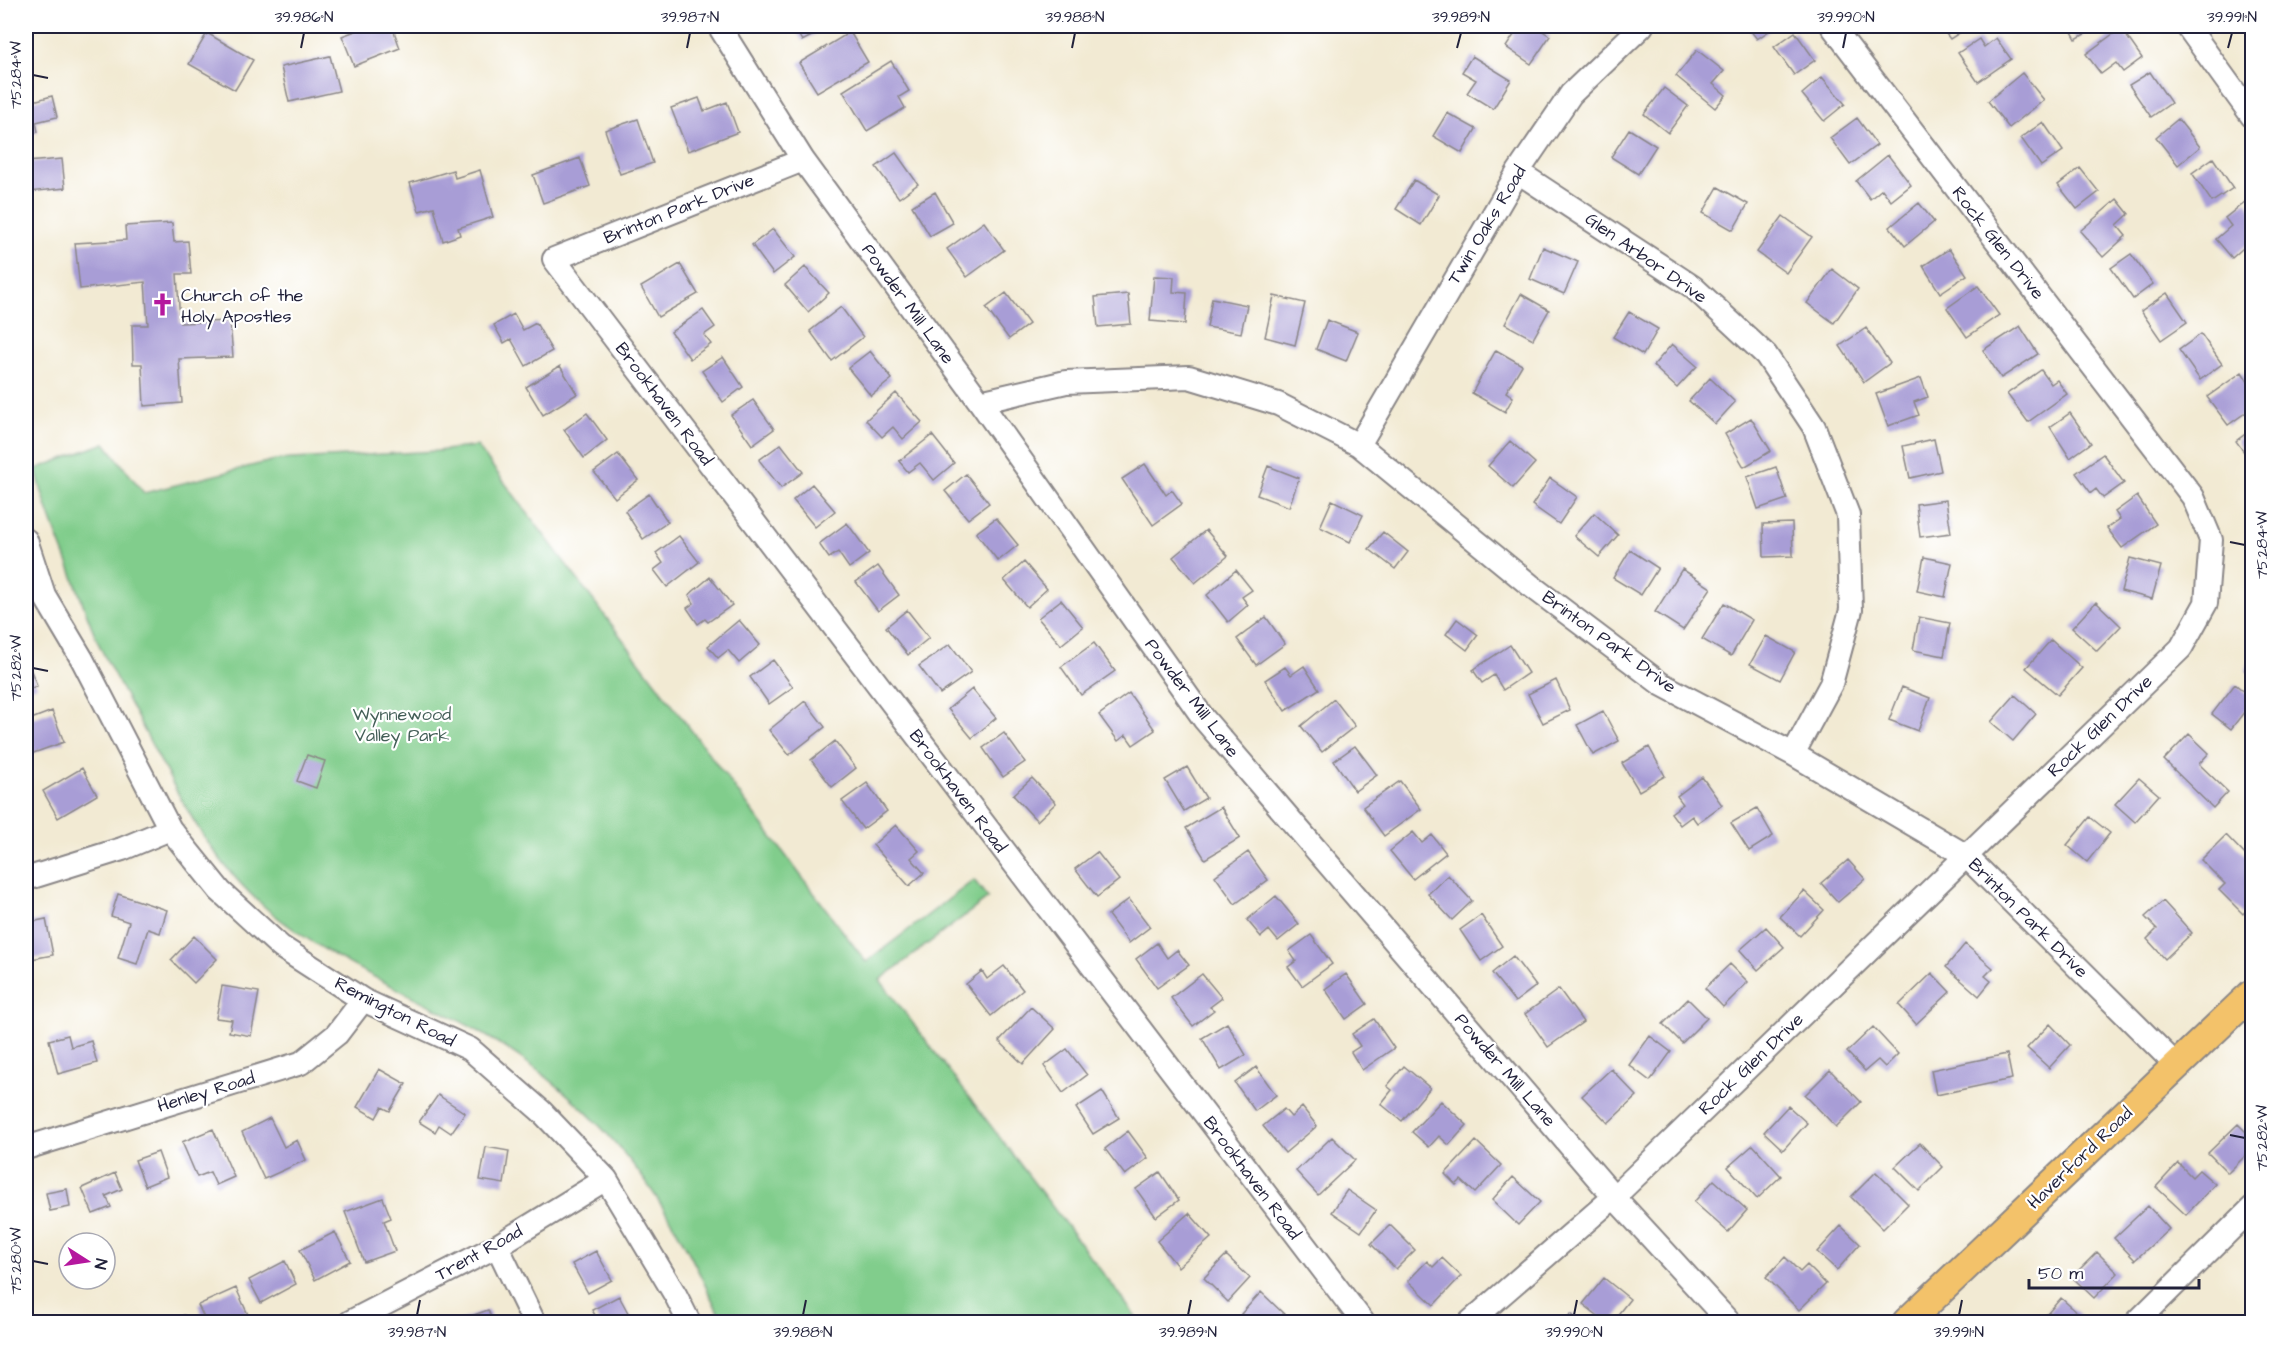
<svg xmlns="http://www.w3.org/2000/svg" width="2278" height="1348" font-family="'Architects Daughter',sans-serif">
<rect width="100%" height="100%" fill="#fff"/>
<filter id="ink" filterUnits="userSpaceOnUse"><feTurbulence type="fractalNoise" baseFrequency=".0167" numOctaves="2"/><feDisplacementMap in="SourceGraphic" scale="12" xChannelSelector="R" yChannelSelector="G"/><feConvolveMatrix kernelMatrix="1 2 1 2 8 2 1 2 1" color-interpolation-filters="sRGB"/></filter>
<filter id="wash" filterUnits="userSpaceOnUse"><feTurbulence type="fractalNoise" baseFrequency=".008" numOctaves="4" result="noise"/><feDisplacementMap in="SourceGraphic" scale="24" xChannelSelector="R" yChannelSelector="G"/><feGaussianBlur stdDeviation="1.35" result="paint"/><feColorMatrix in="noise" values="0 0 0 0 0 0 0 0 0 0 0 0 0 0 0 0 0 1.4 0 .05"/><feComposite in="paint" operator="in"/></filter>
<g filter="url(#wash)">
<rect width="100%" height="100%" fill="#f2ead3"/>
<path fill="#81cd8c" stroke="#527864" stroke-width="1.5" d="M105,443L144,493L275,460L437,451L477,446L866,962L974,880L988,898L880,980L1140,1322H723C707,1290 693,1257 674,1226C627,1144 560,1078 478,1031C408,991 330,962 267,909C210,861 179,796 145,732C131,705 115,678 102,651C89,624 80,594 69,566C56,532 44,505 36,469Z"/>
<g id="blocks">
<path fill="#a89dd6" d="M369,26H392L400,48L354,66L342,36Z
M794,26H831L802,41Z
M1503,26H1535L1550,36L1531,64L1506,47L1514,35L1502,27Z
M1747,26H1776L1757,39Z
M1940,26H1970L1950,39Z
M2069,26H2099L2076,39Z
M2121,28L2142,58L2123,72L2116,63L2101,74L2086,54Z
M850,32L868,62L817,92L799,63Z
M1795,32L1815,60L1794,75L1774,47Z
M207,33L253,60L235,90L189,64Z
M1996,38L2011,59L1978,82L1958,53L1979,39L1984,47Z
M1697,50L1724,71L1713,84L1726,95L1715,108L1676,76Z
M330,56L339,91L289,102L281,67Z
M1472,56L1511,80L1493,109L1467,93L1476,80L1462,72Z
M891,61L909,91L899,97L905,108L867,131L843,91Z
M26,62L33,86L26,88Z
M2150,72L2171,103L2151,117L2129,85Z
M2022,73L2044,100L2009,128L1988,101Z
M1822,77L1845,104L1824,121L1802,94Z
M1664,88L1688,106L1668,133L1644,114Z
M52,96L57,117L36,122L38,132L26,136V103Z
M699,98L704,111L727,102L738,132L688,151L671,108Z
M1447,113L1476,129L1462,153L1433,136Z
M1857,118L1877,145L1850,165L1830,138Z
M638,119L653,163L620,174L605,130Z
M2178,119L2200,147L2178,165L2156,137Z
M2043,122L2063,151L2041,166L2021,138Z
M1629,129L1656,146L1638,174L1611,157Z
M896,153L918,184L899,198L876,167Z
M1888,155L1911,185L1891,201L1882,189L1870,199L1856,181Z
M580,158L590,186L543,203L533,175Z
M2213,158L2233,188L2212,202L2192,173Z
M62,159L65,188L29,192L26,162Z
M2080,168L2099,192L2077,209L2058,185Z
M453,170L455,178L480,170L493,217L458,228L460,235L443,241L434,207L419,211L410,183Z
M1414,180L1439,195L1421,225L1396,209Z
M1718,187L1748,204L1733,230L1703,213Z
M935,192L953,223L930,236L912,206Z
M2117,199L2129,214L2117,225L2126,236L2103,257L2080,231Z
M2246,201L2252,209V240L2232,258L2216,239L2231,226L2225,218Z
M1919,203L1934,222L1905,246L1890,227Z
M1783,216L1812,237L1786,273L1757,252Z
M984,222L1004,250L967,277L947,249Z
M172,223L174,242L188,241L191,274H177L180,323L230,321L233,357L179,359L182,403L144,406L142,364H133L132,325H148L145,282L80,289L75,243L126,240L125,226Z
M773,229L795,257L773,274L752,245Z
M1543,247L1578,262L1564,294L1530,279Z
M1949,249L1967,275L1940,293L1923,266Z
M2131,254L2153,284L2133,299L2111,268Z
M680,264L698,294L658,317L641,287Z
M805,267L829,293L808,312L785,285Z
M1832,269L1858,289L1834,323L1807,303Z
M1154,276L1174,277L1173,292L1187,293L1185,324L1150,321Z
M1978,286L1999,315L1967,337L1947,308Z
M1006,293L1029,324L1009,339L986,308Z
M2167,293L2187,322L2161,340L2141,311Z
M1128,294L1131,324L1098,327L1095,297Z
M1521,294L1549,310L1533,339L1505,324Z
M1274,296L1305,303L1295,345L1265,337Z
M1212,298L1247,305L1241,333L1207,327Z
M841,307L863,337L832,361L810,331Z
M703,310L715,327L704,335L711,344L690,359L671,332Z
M1629,312L1658,329L1643,355L1613,337Z
M514,314L523,330L536,323L552,351L526,366L511,339L504,343L494,325Z
M1327,320L1358,332L1346,361L1316,349Z
M2020,326L2038,354L2001,378L1983,350Z
M1866,328L1890,363L1864,382L1840,346Z
M2201,334L2222,364L2200,380L2179,350Z
M1672,344L1697,366L1677,388L1653,366Z
M1496,350L1522,365L1506,392L1513,397L1505,412L1472,393Z
M870,351L892,379L871,396L848,368Z
M723,357L743,387L723,402L702,371Z
M560,366L577,394L543,415L526,387Z
M2041,370L2051,384L2057,380L2067,394L2028,422L2007,394Z
M2242,372L2252,388V408L2228,425L2207,397Z
M1710,378L1735,402L1715,424L1689,401Z
M1921,378L1928,397L1914,402L1919,415L1888,426L1876,394Z
M896,393L922,422L903,439L893,427L882,437L866,420Z
M753,400L774,429L752,445L731,415Z
M587,413L607,440L584,458L564,430Z
M2070,413L2091,443L2070,458L2050,427Z
M1751,418L1771,451L1744,467L1725,434Z
M2252,429V463L2236,441Z
M932,435L954,463L934,480L920,463L908,472L899,461Z
M1934,439L1941,471L1910,478L1903,446Z
M1510,441L1535,463L1513,488L1488,466Z
M781,444L803,472L781,488L759,460Z
M618,454L638,480L615,498L594,472Z
M2103,454L2124,483L2103,498L2096,489L2091,493L2076,473Z
M1145,464L1166,495L1172,490L1182,504L1153,525L1122,479Z
M1268,466L1299,478L1289,507L1257,495Z
M1776,467L1787,499L1758,509L1747,477Z
M966,474L989,503L968,519L945,491Z
M1550,478L1577,497L1559,524L1532,505Z
M812,484L835,511L815,527L793,500Z
M649,494L668,522L643,539L625,511Z
M2137,496L2156,524L2122,548L2107,528L2120,519L2115,512Z
M1332,500L1363,515L1350,542L1320,527Z
M1946,500L1951,533L1920,537L1916,504Z
M1594,513L1618,535L1599,557L1574,536Z
M996,518L1018,545L998,561L976,533Z
M847,523L869,553L849,568L838,552L829,558L819,544Z
M1792,523L1793,556L1764,557L1763,524Z
M1206,530L1228,556L1195,583L1173,557Z
M1383,532L1408,552L1395,569L1369,549Z
M679,536L699,562L667,587L654,570L663,563L656,553Z
M1630,550L1658,568L1641,595L1613,578Z
M1924,557L1952,563L1945,597L1917,591Z
M2130,558L2161,566L2152,599L2121,591Z
M1024,562L1047,589L1027,607L1004,580Z
M878,566L899,595L878,611L856,582Z
M1682,569L1711,588L1683,630L1655,612Z
M1236,570L1252,590L1242,597L1248,605L1228,622L1207,595Z
M710,577L732,605L708,622L705,619L698,624L687,608L694,603L689,595Z
M1061,600L1083,627L1061,645L1038,618Z
M2096,602L2121,626L2097,651L2072,628Z
M1724,603L1752,620L1731,656L1702,639Z
M907,610L929,638L908,655L886,627Z
M1266,617L1285,644L1256,665L1237,639Z
M1919,617L1950,623L1944,656L1913,650Z
M1457,619L1478,635L1467,650L1446,634Z
M739,620L760,645L739,663L728,650L718,658L708,646Z
M1766,636L1795,652L1780,680L1750,664Z
M2051,640L2082,668L2058,695L2026,668Z
M1094,643L1115,671L1081,695L1061,667Z
M950,644L971,672L940,694L919,666Z
M1510,645L1528,673L1503,690L1494,675L1482,683L1473,670Z
M2252,657V675L2245,670Z
M26,658L37,686L26,690Z
M773,660L793,687L769,704L750,677Z
M1304,666L1319,689L1285,711L1265,680L1285,667L1291,675Z
M1556,680L1570,710L1543,723L1528,694Z
M2235,684L2252,698V702L2231,729L2212,714Z
M1902,687L1930,698L1918,731L1889,720Z
M972,689L996,718L972,738L948,709Z
M1129,693L1155,730L1133,745L1126,735L1118,741L1099,715Z
M2015,695L2036,714L2013,741L1991,722Z
M1334,699L1355,726L1322,752L1301,726Z
M805,701L825,727L789,755L769,730Z
M52,711L64,742L28,755L26,747V721Z
M1603,711L1619,741L1593,755L1577,725Z
M1004,733L1025,762L1003,777L983,748Z
M2189,734L2209,753L2199,764L2228,792L2213,808L2164,760Z
M835,741L856,768L832,787L811,760Z
M1355,746L1377,775L1355,791L1334,761Z
M1649,747L1665,776L1639,791L1622,763Z
M307,755L325,761L316,788L297,781Z
M1187,767L1206,798L1184,811L1165,780Z
M82,768L97,795L58,818L43,791Z
M1702,777L1722,805L1697,823L1692,816L1680,825L1671,813L1683,804L1677,796Z
M1032,778L1056,803L1037,821L1013,795Z
M2139,778L2159,795L2135,822L2115,804Z
M1400,781L1421,809L1384,836L1363,807Z
M867,783L887,811L863,829L842,801Z
M1221,807L1240,838L1205,859L1186,828Z
M1757,808L1773,836L1749,851L1731,823Z
M2090,817L2110,833L2087,862L2067,845Z
M896,825L919,851L911,858L924,873L909,886L873,845Z
M1413,832L1422,843L1432,835L1446,853L1413,879L1390,851Z
M2226,835L2252,862V904L2243,914L2219,890L2225,884L2201,860Z
M1097,852L1119,880L1097,897L1075,869Z
M1248,852L1268,880L1235,904L1215,876Z
M1848,860L1865,879L1838,902L1821,883Z
M1448,875L1472,901L1452,920L1428,894Z
M1804,891L1824,910L1800,936L1780,917Z
M118,894L167,910L160,933L148,929L137,964L118,958L129,922L111,916Z
M1276,896L1299,924L1278,941L1269,930L1261,937L1247,920Z
M1129,899L1150,927L1129,943L1108,915Z
M2163,901L2192,933L2165,959L2147,939L2157,929L2145,917Z
M1481,915L1502,946L1481,961L1460,930Z
M46,919L53,955L26,960V923Z
M1766,927L1784,947L1758,970L1740,950Z
M1311,935L1332,964L1302,986L1288,967L1296,961L1289,951Z
M194,936L217,959L194,983L171,960Z
M1157,943L1167,958L1177,950L1189,965L1157,988L1136,959Z
M1965,944L1993,968L1985,976L1991,981L1979,996L1946,967Z
M1513,956L1536,986L1515,1002L1492,973Z
M1730,964L1748,982L1723,1007L1705,988Z
M1004,966L1023,990L991,1016L966,984L982,971L987,979Z
M1932,973L1950,992L1916,1024L1899,1005Z
M1202,974L1222,998L1210,1007L1214,1010L1193,1026L1171,998Z
M1346,974L1367,1004L1346,1019L1325,989Z
M222,986L259,992L251,1036L229,1032L232,1020L216,1018Z
M1559,989L1583,1022L1548,1047L1525,1014Z
M1688,999L1707,1018L1682,1043L1663,1024Z
M1031,1007L1055,1029L1023,1064L999,1041Z
M1374,1019L1394,1048L1362,1070L1351,1052L1360,1046L1352,1034Z
M1227,1023L1246,1055L1221,1070L1202,1038Z
M2050,1024L2070,1045L2049,1068L2027,1048Z
M1873,1027L1898,1054L1885,1067L1878,1060L1865,1071L1847,1052Z
M68,1035L71,1047L91,1041L97,1063L58,1074L49,1040Z
M1650,1036L1671,1052L1650,1081L1629,1065Z
M1067,1049L1087,1075L1063,1093L1044,1066Z
M2007,1054L2012,1079L1936,1095L1931,1070Z
M1404,1066L1430,1088L1402,1121L1381,1104L1392,1090L1387,1086Z
M1256,1067L1276,1095L1255,1111L1235,1083Z
M379,1069L406,1084L390,1111L382,1107L376,1118L357,1107Z
M1611,1069L1637,1096L1608,1123L1582,1096Z
M1830,1070L1861,1102L1836,1127L1805,1095Z
M1102,1091L1119,1118L1093,1134L1076,1108Z
M438,1095L465,1113L451,1133L439,1125L435,1132L419,1122Z
M1441,1101L1467,1125L1449,1145L1439,1136L1429,1147L1412,1132Z
M1788,1106L1807,1123L1783,1150L1764,1132Z
M1302,1107L1317,1126L1285,1153L1263,1126L1284,1109L1291,1117Z
M270,1118L284,1147L297,1140L306,1160L264,1179L242,1132Z
M2238,1124L2252,1138V1149L2228,1173L2208,1153Z
M213,1129L234,1177L216,1185L210,1172L197,1177L182,1142Z
M1128,1131L1148,1158L1125,1175L1105,1149Z
M1332,1137L1355,1160L1318,1195L1296,1171Z
M1476,1141L1501,1165L1475,1193L1461,1180L1456,1185L1445,1174Z
M1920,1143L1943,1167L1919,1191L1895,1167Z
M1753,1145L1781,1176L1757,1199L1728,1167Z
M486,1147L509,1151L504,1184L480,1180Z
M158,1152L167,1177L145,1186L135,1160Z
M2178,1163L2192,1177L2199,1170L2215,1184L2186,1215L2156,1187Z
M1160,1172L1179,1200L1156,1217L1136,1189Z
M1876,1172L1908,1204L1883,1229L1851,1197Z
M115,1173L122,1189L106,1196L111,1207L93,1214L82,1188Z
M1513,1177L1540,1202L1518,1225L1492,1200Z
M1714,1180L1747,1210L1728,1232L1694,1202Z
M67,1189L70,1207L50,1211L46,1193Z
M1347,1190L1376,1210L1361,1232L1332,1212Z
M383,1198L391,1218L384,1221L395,1251L364,1262L345,1212Z
M2148,1206L2169,1229L2135,1260L2114,1238Z
M1189,1213L1211,1238L1178,1267L1157,1241Z
M1390,1225L1415,1250L1396,1269L1371,1244Z
M1841,1226L1860,1244L1837,1270L1817,1252Z
M335,1232L350,1261L315,1280L300,1250Z
M596,1251L612,1280L588,1293L572,1264Z
M2097,1252L2118,1273L2094,1298L2072,1277Z
M1226,1255L1250,1278L1228,1302L1204,1278Z
M1785,1257L1800,1272L1807,1265L1826,1284L1799,1310L1766,1277Z
M1442,1258L1461,1276L1434,1305L1408,1281L1427,1261L1433,1267Z
M285,1261L296,1284L261,1303L249,1280Z
M1604,1278L1630,1299L1612,1322H1606L1583,1304Z
M236,1288L249,1317L238,1322H206L198,1305Z
M1261,1292L1286,1316L1280,1322H1250L1241,1314Z
M619,1296L633,1322H599L592,1310Z
M2061,1298L2080,1315L2074,1322H2040Z
M488,1310L493,1322H455Z
M1571,1314L1581,1322H1564Z
M184,1315L188,1322H170Z"/>
</g>
</g>
<g filter="url(#ink)">
<use href="#blocks" fill-opacity="0" stroke="#8a8687" stroke-width="1.5"/>
<g fill="none" stroke-linecap="round" stroke-linejoin="round">
<defs>
<path id="minor" d="M719,26L803,160L980,402L1204,719L1614,1197L1729,1322
M2187,26L2252,116
M803,160L554,259L1363,1322
M1518,172L1693,287L1766,355L1814,427L1848,515L1851,610L1831,684L1793,754
M980,402L1066,382L1189,377L1278,404L1359,445L1530,585L1661,684L1793,754L1965,855L2177,1066
M1359,445L1518,172L1571,94L1642,26
M26,540L44,595L82,659L170,829L220,891L281,947L363,1000L470,1049L541,1111L606,1179L676,1296L689,1322
M26,879L122,849L170,829
M26,1148L301,1063L337,1034L363,1000
M497,1246L534,1322
M350,1322L497,1246L606,1179
M1470,1322L1614,1197L2181,648L2206,603L2211,540L2193,497L1832,26
M2137,1322L2252,1208"/>
<path id="major" d="M1907,1322L2252,994"/>
</defs>
<use href="#minor" stroke="#8a8687" stroke-width="26"/>
<use href="#major" stroke="#8a8687" stroke-width="32"/>
<use href="#minor" stroke="#fff" stroke-width="22"/>
<use href="#major" stroke="#f3c26a" stroke-width="28"/>
</g>
</g>
<path fill="none" stroke="#22223b" stroke-width="2" d="M301,48L304,33M687,48L690,33M1072,48L1075,33M1457,48L1461,33M1843,48L1846,33M2228,48L2232,33M33,75L48,78M2230,542L2245,545M33,668L48,671M2230,1135L2245,1138M33,1261L48,1264M417,1315L420,1300M803,1315L806,1300M1188,1315L1191,1300M1574,1315L1577,1300M1959,1315L1962,1300"/>
<defs>
<symbol id="church-bare" viewBox="-9 -9 18 18"><path d="M-1.2-6h2.4v3.5h3.3v2.4h-3.3V6h-2.4V-.1h-3.3v-2.4h3.3Z" fill="#b5179e" stroke="#fff" stroke-width="2.5" paint-order="stroke"/></symbol>
</defs>
<g fill-rule="evenodd">
<use href="#church-bare" x="146" y="288" width="33" height="33"/>
</g>
<g text-anchor="middle" dominant-baseline="central" stroke-width="4.5" stroke-linejoin="round" paint-order="stroke">
<g font-size="18" fill="#22223b" stroke="#fff">
<text transform="translate(679 209) rotate(-22)">Brinton Park Drive</text>
<text transform="translate(1487 225) rotate(-59)">Twin Oaks Road</text>
<text transform="translate(1998 243) rotate(52)">Rock Glen Drive</text>
<text transform="translate(1646 258) rotate(35)">Glen Arbor Drive</text>
<text transform="translate(908 304) rotate(54)">Powder Mill Lane</text>
<text transform="translate(664 404) rotate(53)">Brookhaven Road</text>
<text transform="translate(1609 642) rotate(36)">Brinton Park Drive</text>
<text transform="translate(1192 698) rotate(53)">Powder Mill Lane</text>
<text transform="translate(2100 726) rotate(-44)">Rock Glen Drive</text>
<text transform="translate(958 791) rotate(53)">Brookhaven Road</text>
<text transform="translate(2028 918) rotate(45)">Brinton Park Drive</text>
<text transform="translate(395 1012) rotate(27)">Remington Road</text>
<text transform="translate(1751 1064) rotate(-44)">Rock Glen Drive</text>
<text transform="translate(1505 1070) rotate(49)">Powder Mill Lane</text>
<text transform="translate(206 1092) rotate(-17)">Henley Road</text>
<text transform="translate(2080 1158) rotate(-44)">Haverford Road</text>
<text transform="translate(1252 1178) rotate(53)">Brookhaven Road</text>
<text transform="translate(479 1253) rotate(-29)">Trent Road</text>
</g>
<g font-size="18" fill="#22223b" stroke="#fff" text-anchor="start">
<text x="181" y="295">Church of the<tspan x="181" dy="21">Holy Apostles</tspan></text>
</g>
<g font-size="18" fill="#435e57" stroke="#fff">
<text x="402" y="714">Wynnewood<tspan x="402" dy="21">Valley Park</tspan></text>
</g>
</g>
<rect width="2278" height="1348" fill="none" stroke="#fff" stroke-width="66"/>
<g transform="translate(87 1261) rotate(102)"><circle r="28" fill="#ffffff" stroke="#a7a7b1" stroke-width="1.5"/>
<path d="M0-4.5L10 22L0 15L-10 22Z" fill="#b5179e"/>
<text y="-9" font-size="16" font-weight="bold" text-anchor="middle" fill="#22223b">N</text>
</g>
<path d="M2029 1279v9h170v-9" fill="none" stroke="#22223b" stroke-width="3"/>
<text x="2038" y="1279" font-size="18" fill="#22223b" stroke="#ffffff" stroke-width="4.5" paint-order="stroke">50 m</text>
<rect x="33" y="33" width="2212" height="1282" fill="none" stroke="#22223b" stroke-width="2"/>
<g font-size="15" text-anchor="middle" fill="#22223b">
<text x="304" y="22">39.986°N</text>
<text x="690" y="22">39.987°N</text>
<text x="1075" y="22">39.988°N</text>
<text x="1461" y="22">39.989°N</text>
<text x="1846" y="22">39.990°N</text>
<text x="2232" y="22">39.991°N</text>
<text transform="translate(16 75) rotate(-90)" y="5">75.284°W</text>
<text transform="translate(2262 545) rotate(-90)" y="5">75.284°W</text>
<text transform="translate(16 668) rotate(-90)" y="5">75.282°W</text>
<text transform="translate(2262 1138) rotate(-90)" y="5">75.282°W</text>
<text transform="translate(16 1261) rotate(-90)" y="5">75.280°W</text>
<text x="417" y="1337">39.987°N</text>
<text x="803" y="1337">39.988°N</text>
<text x="1188" y="1337">39.989°N</text>
<text x="1574" y="1337">39.990°N</text>
<text x="1959" y="1337">39.991°N</text>
</g>
</svg>
